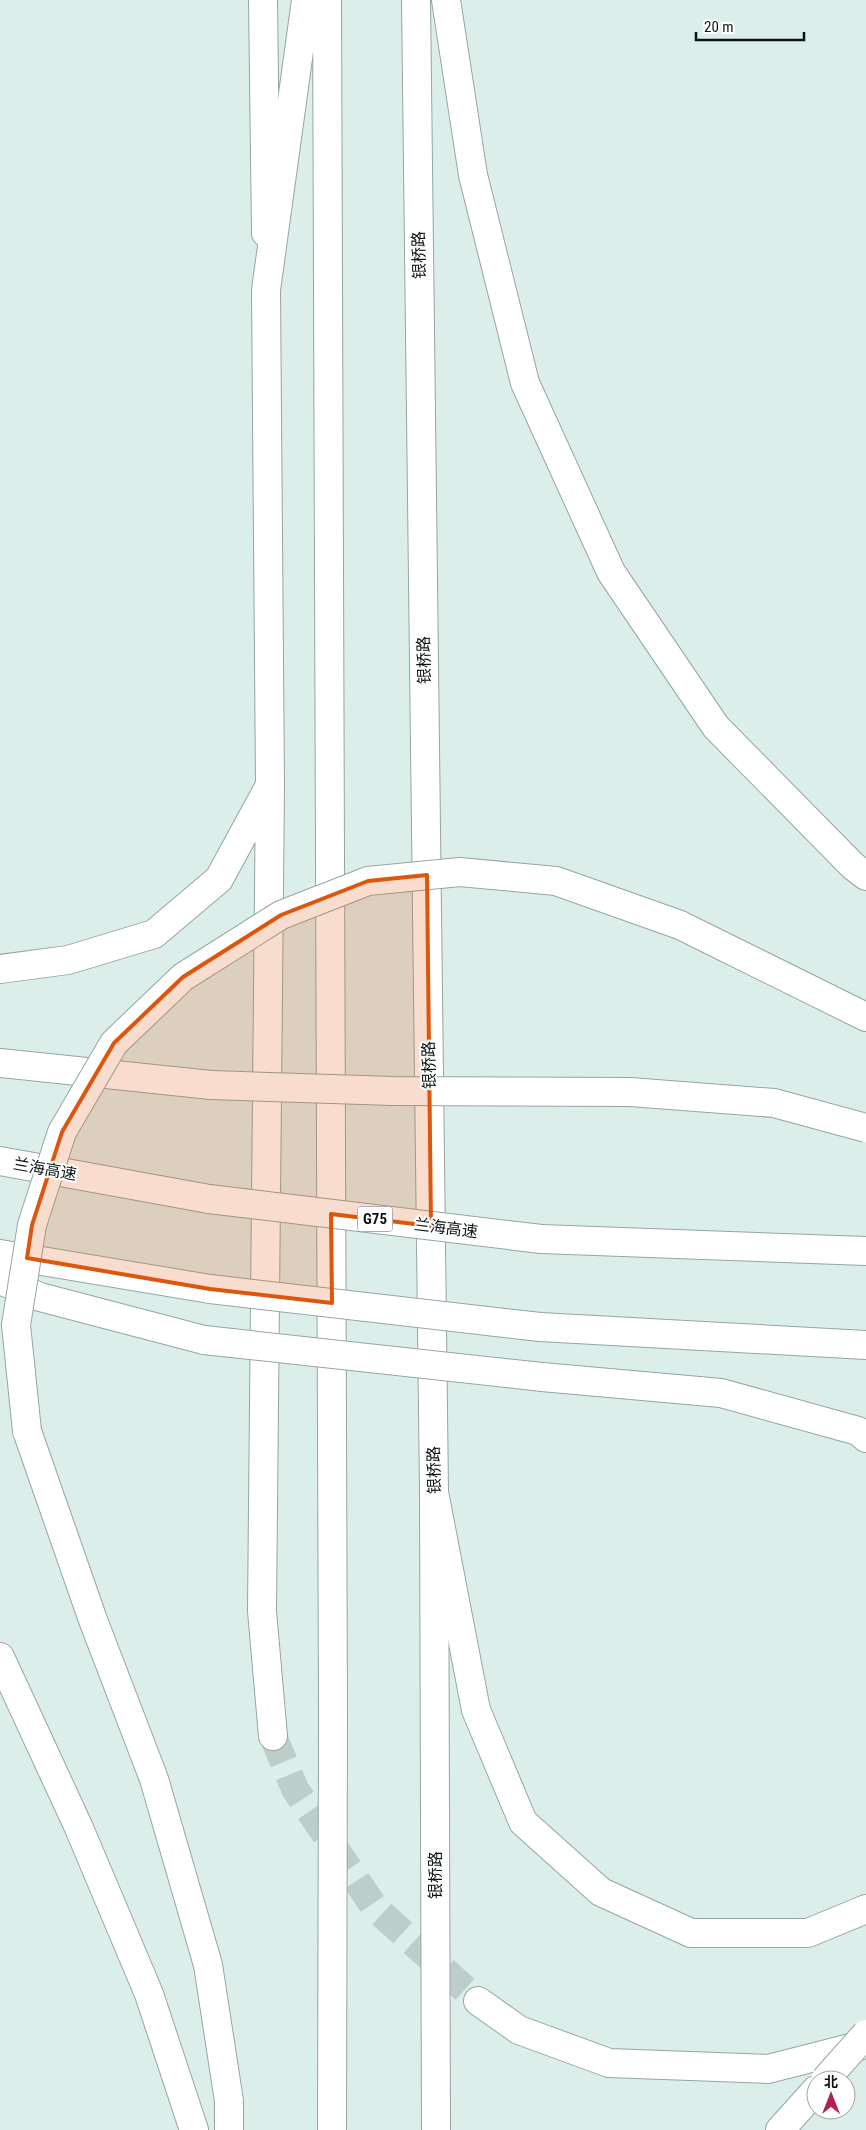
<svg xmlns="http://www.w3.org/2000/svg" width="866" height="2130" font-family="'Roboto Condensed','Noto Sans SC',sans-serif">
<rect width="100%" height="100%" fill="#dceeea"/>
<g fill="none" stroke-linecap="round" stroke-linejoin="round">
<path stroke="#bdcdca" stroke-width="28" stroke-dasharray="28 14" stroke-linecap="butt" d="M273,1736L295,1789L375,1908L478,2001"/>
<defs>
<path id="major" d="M263,0L266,233
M327,0L333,1717L332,2130
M416,0L434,1492L436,2130"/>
<path id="highway" d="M446,0L473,175L525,383L611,572L716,727L853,866L866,876
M680,925L866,1017
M0,969L68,960L154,934L219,879L268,789
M0,1063L211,1085
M0,1161L209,1199
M541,1239L866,1251
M0,1254L210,1289
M0,1280L40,1297L204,1340
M540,1327L866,1345
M542,1377L721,1393L858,1431L866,1438
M27,1431L93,1620L154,1779L208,1965L229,2101V2130
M434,1492L476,1710L523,1822L601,1892L691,1933H808L866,1909
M0,1657L79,1828L149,1994L194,2130
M273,1736L262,1611L270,785L266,290L306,0
M478,2001L519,2030L609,2063L768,2069L866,2044
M780,2130L816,2090"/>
</defs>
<use href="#major" stroke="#95a6a2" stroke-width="30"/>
<use href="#highway" stroke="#95a6a2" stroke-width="30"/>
<use href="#major" stroke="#fff" stroke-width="28"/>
<use href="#highway" stroke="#fff" stroke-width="28"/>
<defs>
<path id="highway-bridge" d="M211,1085L393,1091L630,1092L774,1103L866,1128
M209,1199L541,1239
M210,1289L540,1327
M204,1340L542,1377
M27,1431L16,1325L32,1225L62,1132L114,1043L183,977L281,915L368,881L460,872L556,881L680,925
M825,2080L866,2034"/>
</defs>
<use href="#highway-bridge" stroke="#95a6a2" stroke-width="30" stroke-linecap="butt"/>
<use href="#highway-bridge" stroke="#fff" stroke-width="28"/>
</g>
<path fill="#dd560c" fill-opacity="0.2" stroke="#dd560c" stroke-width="4" stroke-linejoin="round" d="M427,875L431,1226L331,1214L332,1303L210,1289L27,1258L32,1225L62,1132L114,1043L183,977L281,915L368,881Z"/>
<g text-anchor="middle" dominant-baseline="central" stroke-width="4" stroke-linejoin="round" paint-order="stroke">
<rect fill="#fff" stroke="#565a59" stroke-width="1" x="357.5" y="1206.5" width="35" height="25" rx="4"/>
<g font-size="15" font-weight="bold" fill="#0d1312">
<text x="375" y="1219">G75</text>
</g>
<g font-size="16" fill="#0d1312" stroke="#fff">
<text transform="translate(419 255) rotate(-91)">银桥路</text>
<text transform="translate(424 660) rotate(-91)">银桥路</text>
<text transform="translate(429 1065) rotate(-91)">银桥路</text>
<text transform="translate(45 1169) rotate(10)">兰海高速</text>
<text transform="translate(446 1228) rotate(7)">兰海高速</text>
<text transform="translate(434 1470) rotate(-91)">银桥路</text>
<text transform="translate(435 1875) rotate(-90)">银桥路</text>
</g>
</g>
<g transform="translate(831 2095)"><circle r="24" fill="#ffffff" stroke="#9ea1a0"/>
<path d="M0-4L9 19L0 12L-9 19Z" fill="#b12050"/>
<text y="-8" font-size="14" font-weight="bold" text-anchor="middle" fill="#0d1312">北</text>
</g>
<path d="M696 32v8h108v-8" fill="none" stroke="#0d1312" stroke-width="2.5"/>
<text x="704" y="32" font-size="15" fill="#0d1312" stroke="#ffffff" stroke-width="4" paint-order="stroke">20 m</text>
</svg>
